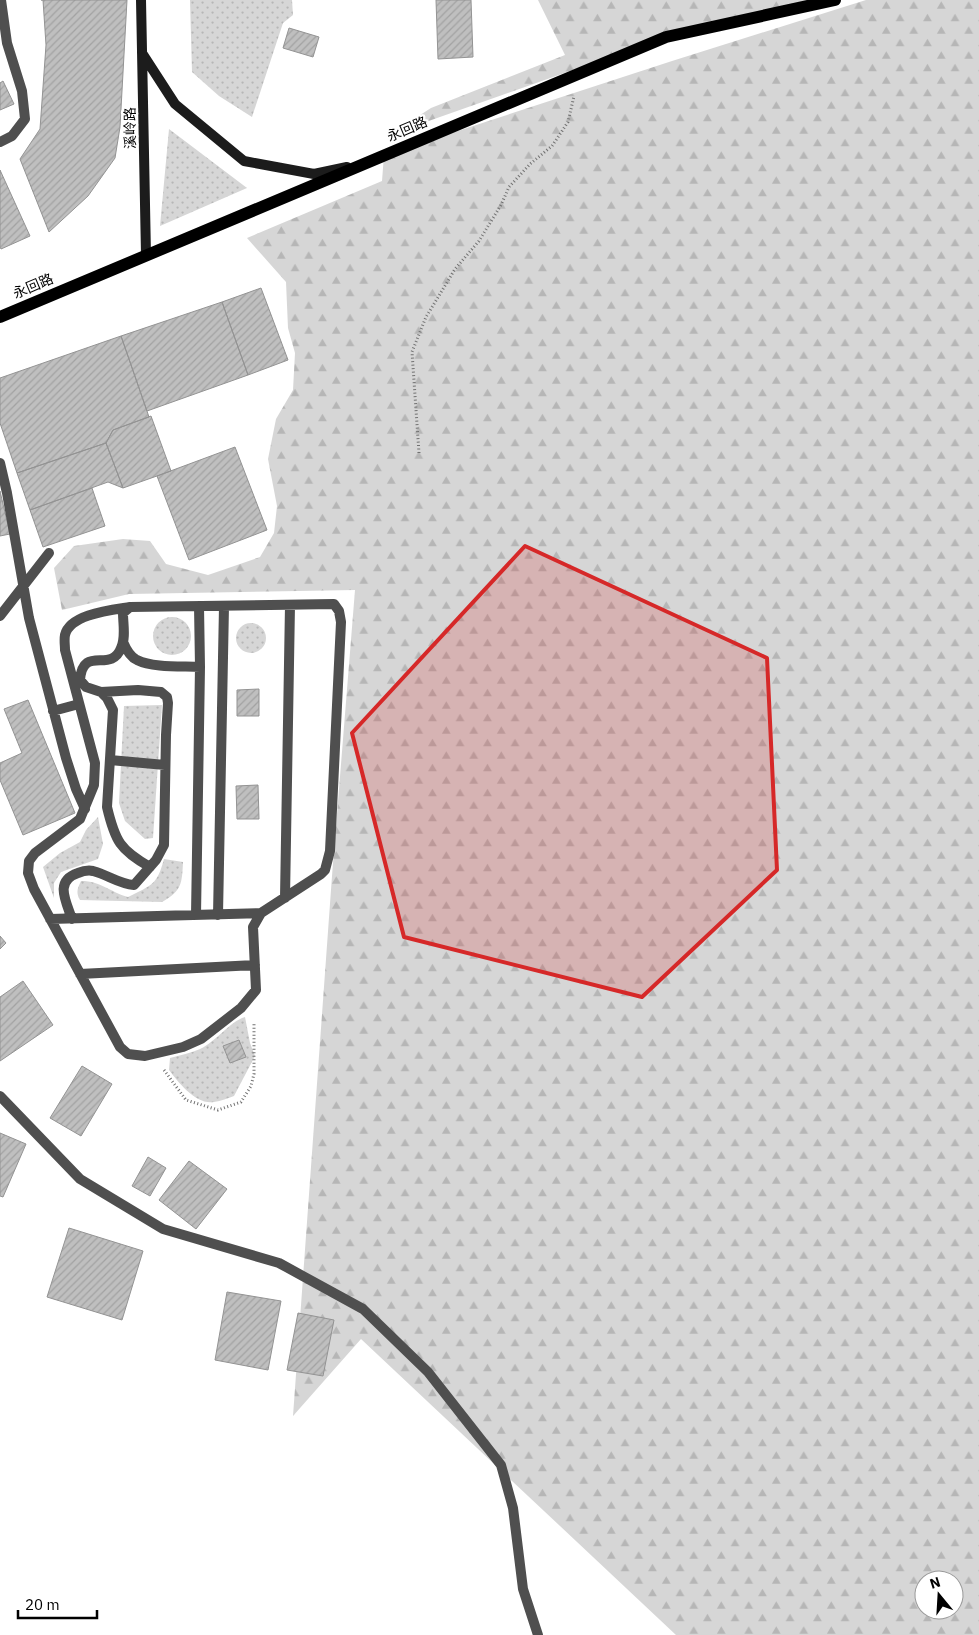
<svg xmlns="http://www.w3.org/2000/svg" width="979" height="1635" font-family="'IBM Plex Sans','Noto Sans SC',sans-serif">
<defs>
<pattern id="grass-dots" width="8" height="8" patternUnits="userSpaceOnUse" patternTransform="scale(1.25)"><rect width="8" height="8" fill="#d6d6d6"/><path d="M2 2h.1M6 6h.1" fill="none" stroke="#b6b6b6" stroke-width="1.8" stroke-linecap="round"/></pattern>
<pattern id="forest-firs" width="22" height="20" patternUnits="userSpaceOnUse" patternTransform="scale(1.25)"><rect width="22" height="20" fill="#d6d6d6"/><path d="M5 1l3.5 6h-7zM16 11l3.5 6h-7z" fill="#b6b6b6"/></pattern>
<pattern id="building-hatch" width="6" height="6" patternUnits="userSpaceOnUse" patternTransform="scale(1.25)"><rect width="6" height="6" fill="#bfbfbf"/><path d="M-1 1l2-2M0 6l6-6M5 7l2-2" fill="none" stroke="#a2a2a2"/></pattern>
</defs>
<rect width="100%" height="100%" fill="#fff"/>
<path fill="url(#grass-dots)" d="M190,0H292L293,15L283,23L252,117L219,96L192,72Z
M169,129L247,188L160,226Z
M153 636a19 19 0 1 1 38 0a19 19 0 1 1-38 0Z
M236 638a15 15 0 1 1 30 0a15 15 0 1 1-30 0Z
M162,705L153,838L145,839L125,821L119,803L124,706Z
M98,817L103,844L98,859L61,872L54,883V898L43,867L60,853L80,842L86,830Z
M164,859L183,862C182,883 182,891 162,902L80,900C76,893 77,889 81,881C101,881 110,892 128,897C152,885 157,885 164,859Z
M245,1017L250,1043L255,1056L234,1096C228,1098 221,1101 214,1102C196,1105 179,1083 169,1070L170,1058C180,1055 191,1053 200,1049C217,1041 229,1022 245,1017Z"/>
<path fill="url(#forest-firs)" fill-rule="evenodd" d="M538,0H835L666,37L389,135L431,108L565,55Z
M866,0H979V1635H676L361,1339L293,1416L332,876L355,590L129,594L62,610L54,568L74,546L123,539L150,541L166,564L208,575L260,557L274,533L277,506L268,459L276,419L293,390L295,353L288,328L286,282L247,238L382,181L384,155L672,61ZM924,1580H954V1610H924Z"/>
<path fill="url(#building-hatch)" stroke="#939393" d="M41,0H127L120,127L115,158L88,196L49,232L20,159L40,129L46,45L43,0Z
M436,0H471L473,57L438,59Z
M289,28L319,37L313,57L283,48Z
M3,81L14,104L0,110V83Z
M0,170L30,236L1,249L0,247Z
M261,288L288,360L248,375L222,302Z
M222,302L248,375L147,411L121,336Z
M121,336L149,417L113,430L106,443L17,473L0,423V378Z
M151,416L171,471L123,488L106,443L113,430Z
M106,443L123,488L108,482L30,510L17,473Z
M235,447L267,530L189,560L157,476Z
M92,488L105,526L43,547L30,510Z
M0,491L10,534L0,536Z
M259,689V716H237V690Z
M28,700L75,813L23,835L0,780V763L22,753L4,709Z
M258,785L259,819H237L236,786Z
M0,936L6,943L0,949Z
M23,981L53,1025L0,1061V997Z
M239,1040L246,1057L230,1063L223,1046Z
M82,1066L112,1084L81,1136L50,1118Z
M0,1133L26,1144L3,1197L0,1196Z
M148,1157L166,1168L150,1196L132,1186Z
M189,1161L227,1189L196,1229L159,1200Z
M69,1228L143,1251L122,1320L47,1297Z
M227,1292L281,1301L268,1370L215,1360Z
M298,1313L334,1320L323,1376L287,1370Z"/>
<g fill="none" stroke-linecap="round" stroke-linejoin="round">
<path stroke="#717171" stroke-width="3" stroke-dasharray="1 2.5" stroke-linecap="butt" d="M419,453L412,352L426,317L455,269L479,241L501,205L509,187L530,164L552,146L568,122L574,96
M164,1070L186,1100L218,1110L241,1102L251,1086L254,1074V1022"/>
<path stroke="#4f4f4f" stroke-width="10" d="M0,142L12,136L25,119L22,91L7,43L1,0
M0,463L7,493L29,618L66,758L76,789L85,809
M0,616L49,553
M123,642C126,649 130,657 137,660C153,668 182,666 200,667L199,606
M101,692L107,698L113,710L107,807C115,841 120,850 150,867
M53,711L79,704
M110,760L165,765
M285,898L290,605
M196,915L200,667
M218,915L224,606
M50,919L261,913
M72,919C66,901 54,881 78,873C83,871 88,870 93,871C108,875 119,884 134,885L156,860L164,845L166,735L168,703L167,697L161,692L138,690L101,692L86,687L80,680C83,644 111,674 121,648C126,638 123,624 123,613L130,607L334,604L339,611L341,622L330,851L325,870L321,874L261,913L253,927L256,990L241,1008L201,1039L183,1047L145,1056L128,1054L120,1047L34,889L28,873L29,861L35,853L80,819L94,785L95,763L65,650C65,645 64,640 65,635C70,614 112,610 130,607
M80,974L255,965"/>
<path stroke="#4f4f4f" stroke-width="10" d="M0,1096L80,1179L163,1229L279,1263L363,1309L428,1372L501,1465L513,1508L523,1589L538,1635"/>
<path stroke="#1c1c1c" stroke-width="10" d="M141,0L146,255
M142,53L175,104L244,161L314,174L347,167"/>
<path stroke="#000" stroke-width="12" d="M0,317L666,37L835,0"/>
</g>
<path fill="#d62828" fill-opacity="0.2" stroke="#d62828" stroke-width="4" stroke-linejoin="round" d="M525,546L767,658L777,870L642,997L404,937L352,733Z"/>
<g text-anchor="middle" dominant-baseline="central" stroke-width="4.5" stroke-linejoin="round" paint-order="stroke">
<g font-size="14" fill="#000" stroke="#fff">
<text transform="translate(130 128) rotate(-91)">溪岭路</text>
<text transform="translate(407 129) rotate(-23)">永回路</text>
<text transform="translate(33 286) rotate(-23)">永回路</text>
</g>
</g>
<g transform="translate(939 1595) rotate(342)"><circle r="24" fill="#ffffff" stroke="#999999"/>
<path d="M0-4L9 19L0 12L-9 19Z" fill="#000000"/>
<text y="-8" font-size="14" font-weight="bold" text-anchor="middle" fill="#000000">N</text>
</g>
<path d="M18 1610v8h79v-8" fill="none" stroke="#000000" stroke-width="2.5"/>
<text x="25" y="1610" font-size="15" fill="#000000" stroke="#ffffff" stroke-width="4" paint-order="stroke">20 m</text>
</svg>
